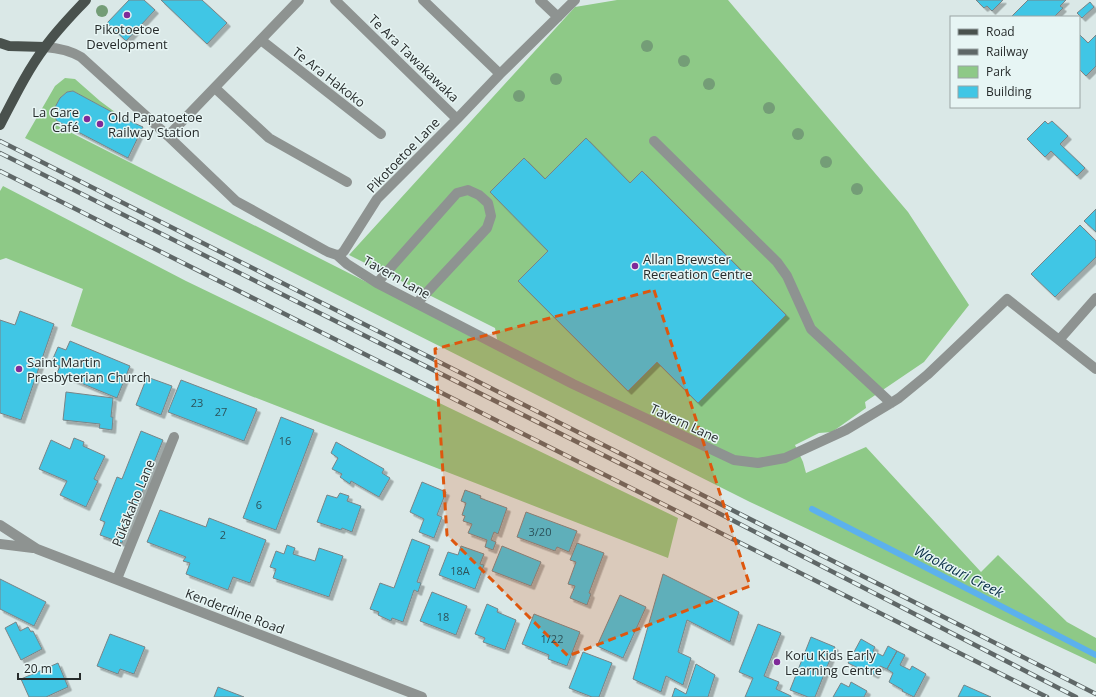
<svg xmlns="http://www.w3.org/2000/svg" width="1096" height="697" font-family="'Open Sans',sans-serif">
<defs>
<filter id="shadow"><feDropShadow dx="3.5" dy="3.5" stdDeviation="0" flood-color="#0004"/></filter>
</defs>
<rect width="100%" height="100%" fill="#dae8e7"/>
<path fill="#8ec987" d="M617,0H728L908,212L969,305L924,362L865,402L866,408L832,432L819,433L795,445L803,462L806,473L866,447L981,572L998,555L1067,622L1096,638V664L750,502L25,138L55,86L65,78L75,79L100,101L123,118L73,91L67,92L60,98L54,109V116L57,121L52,123L503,351L497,339L495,328L349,255L575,7Z
M3,186L186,281L678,518L668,558L71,326L83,289L6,258L0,260V191Z"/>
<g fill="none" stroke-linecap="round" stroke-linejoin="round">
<path stroke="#5cb1ed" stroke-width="6" d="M812,509L1096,655"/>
</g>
<path fill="#40c6e5" stroke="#788487" filter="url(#shadow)" d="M129,0H144L155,10L126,41L107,23Z
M161,0H202L227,23L207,44Z
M976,0H1003L992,11L987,6L984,8Z
M1028,0H1066L1060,6L1063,8L1054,17H1011Z
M1090,2L1094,7L1082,18L1077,13Z
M1079,34L1088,43L1096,35V66L1086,76L1079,69Z
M73,91L123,118L143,127L128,158L57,121L54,116V109L60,98L67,92Z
M1045,121L1048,124L1052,121L1068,136L1060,144L1085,168L1077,176L1051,151L1045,157L1027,139Z
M586,138L630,183L642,171L786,315L698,403L657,362L628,391L518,281L548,251L490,192L524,158L545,179Z
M1096,209V232L1084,221Z
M1080,225L1096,241V257L1055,297L1031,274Z
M20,311L54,324L21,420L0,413V320L15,325Z
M70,341L130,366L117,398L57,373L60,366L51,363L58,347L66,350Z
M147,377L172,386L161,415L136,405Z
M181,380L257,409L244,441L168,412Z
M66,392L113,398L111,417H113L112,430L99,428L100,424L63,420Z
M281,417L314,430L276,530L243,518Z
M141,431L163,440L122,543L100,535L105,522L100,520L117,477L122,479Z
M74,438L84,442L83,446L105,456L94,479L98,481L86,507L60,495L67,481L39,469L51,440L70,449Z
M336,442L384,469L382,473L390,478L379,497L351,481L350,484L340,477L342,474L332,469L338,458L331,453Z
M422,482L446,492L437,515L442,517L434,538L419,532L424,519L410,512Z
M465,490L481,496L480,498L507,508L498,534L494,532L491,540L496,542L493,550L485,547L487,540L468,533L472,524L463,521L465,516L462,515L466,503L461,501Z
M340,493L349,496L347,501L361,506L352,532L342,528L341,530L317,522L327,495L337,498Z
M160,510L206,527L209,518L266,540L250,583L233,577L228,590L186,574L190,563L183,561L186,557L147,542Z
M526,512L577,531L569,552L557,547L555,551L517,537Z
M412,539L430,546L417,582L421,583L418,592L414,590L403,622L392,618L391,621L378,615L379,612L370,609L380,583L394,588Z
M577,543L604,553L589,593L591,594L587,605L570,598L575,586L568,584L576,562L570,560Z
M287,545L295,548L293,554L315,561L319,548L343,556L329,597L273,578L276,569L270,567L276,551L284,554Z
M461,546L484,554L480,564L484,565L475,589L439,575L448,552L458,555Z
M502,546L541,562L531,586L492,571Z
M663,574L739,612L730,642L687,620L678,652L691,658L683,685L666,676L661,692L633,679Z
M0,579L46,602L34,626L0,609Z
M432,592L467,606L456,635L420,621Z
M620,595L646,607L623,658L597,646Z
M487,604L498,609L497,612L516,620L505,650L483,642L485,638L475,634Z
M534,614L580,632L567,666L548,659L549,655L522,644Z
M16,622L20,631L28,627L31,632L33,631L42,649L21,660L5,628Z
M758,624L781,633L764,676L779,682L776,689L791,696V697H745L753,678L739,672Z
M110,634L145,647L134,674L120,669L118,674L97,666Z
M811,637L835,647L815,697H808L790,690Z
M861,639L875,647L873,651L883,656L888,646L897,651L887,669L880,666L875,675L861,668L860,669L848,663Z
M897,651L905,655L900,665L910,670L912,666L926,674L914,697L902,691L903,690L889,682L893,673L887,669Z
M583,652L612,663L599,697H592L569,688Z
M58,663L68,687L46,697H29L21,679Z
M696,664L715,675L708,697H672L675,688L686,694Z
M851,682L867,691L864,697H833L841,683L849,687Z
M964,685L991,697H958Z
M218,687L244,697H214Z"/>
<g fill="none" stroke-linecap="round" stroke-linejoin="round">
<path stroke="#8e9391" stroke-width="10" d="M335,0L457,119
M423,0L500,74
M540,0L558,17
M261,40L381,134
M45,47C58,48 69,50 81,57L168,136L236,201L328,252L337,255L341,254L344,251L377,199L457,119L500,74L575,0
M215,88L269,138L347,182
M168,136L299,0
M654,141L777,262L787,276L811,329L891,403
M337,255L347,264L377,283L573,384L734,460L758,463L785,458L846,430L891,403L899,398L927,375L1007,299L1096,369
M377,283L457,193L468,190L479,195L488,203L491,216L487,228L417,303
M1059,340L1096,298
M0,525L37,549L422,697
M0,544L33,548
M117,579L174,437"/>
<path stroke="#49514d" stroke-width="10" d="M0,43L9,46L45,47
M0,125C14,98 27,71 45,47C57,30 72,15 86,0"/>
<defs>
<path id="rail" d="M0,141L471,378L1096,694
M0,153L699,503L1076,697
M0,171L1047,697"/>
</defs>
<use href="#rail" stroke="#5f6767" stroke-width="4.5"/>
<use href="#rail" stroke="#e7f5f4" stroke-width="3" stroke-dasharray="9" stroke-linecap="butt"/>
</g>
<g fill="#749d77">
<circle cx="102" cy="11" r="6"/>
<circle cx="647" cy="46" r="6"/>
<circle cx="684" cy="61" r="6"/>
<circle cx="556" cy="79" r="6"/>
<circle cx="709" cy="84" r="6"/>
<circle cx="519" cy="96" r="6"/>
<circle cx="769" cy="108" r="6"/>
<circle cx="798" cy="134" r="6"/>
<circle cx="826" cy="162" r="6"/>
<circle cx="857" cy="189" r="6"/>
</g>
<path fill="#de570e" fill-opacity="0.2" stroke="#de570e" stroke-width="3" stroke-dasharray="8 5" stroke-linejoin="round" d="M654,290L750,586L568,656L447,535L435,349Z"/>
<g fill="#7f2a99" stroke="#e7f5f4" stroke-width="1.5">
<circle cx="127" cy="15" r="4"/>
<circle cx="87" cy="119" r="4"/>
<circle cx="100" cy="124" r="4"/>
<circle cx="635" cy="266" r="4"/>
<circle cx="19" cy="369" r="4"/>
<circle cx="777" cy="662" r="4"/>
</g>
<g text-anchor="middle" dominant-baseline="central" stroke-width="3" stroke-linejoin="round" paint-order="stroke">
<g font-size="11" fill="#2c525a">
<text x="197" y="402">23</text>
<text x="221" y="411">27</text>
<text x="285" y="440">16</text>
<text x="259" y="504">6</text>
<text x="540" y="531">3/20</text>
<text x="223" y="534">2</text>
<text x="460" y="570">18A</text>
<text x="443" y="616">18</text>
<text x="552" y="638">1/22</text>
</g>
<g font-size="13" fill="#262b2b" stroke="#e7f5f4" text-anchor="start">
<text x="127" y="29" text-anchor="middle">Pikotoetoe<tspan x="127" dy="15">Development</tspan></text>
<text x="79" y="112" text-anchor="end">La Gare<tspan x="79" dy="15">Café</tspan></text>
<text x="108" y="117">Old Papatoetoe<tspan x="108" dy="15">Railway Station</tspan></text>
<text x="643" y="259">Allan Brewster<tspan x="643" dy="15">Recreation Centre</tspan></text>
<text x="27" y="362">Saint Martin<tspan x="27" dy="15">Presbyterian Church</tspan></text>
<text x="785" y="655">Koru Kids Early<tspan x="785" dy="15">Learning Centre</tspan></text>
</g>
<g font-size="13" fill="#262b2b" stroke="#e7f5f4">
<text transform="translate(414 58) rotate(44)">Te Ara Tawakawaka</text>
<text transform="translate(329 77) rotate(38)">Te Ara Hakoko</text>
<text transform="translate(403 155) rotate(-46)">Pikotoetoe Lane</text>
<text transform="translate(397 277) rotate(29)">Tavern Lane</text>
<text transform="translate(685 423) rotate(25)">Tavern Lane</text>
<text transform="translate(133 503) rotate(-68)">Pūkākaho Lane</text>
<text transform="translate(235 611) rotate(21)">Kenderdine Road</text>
</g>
<g font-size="14" font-style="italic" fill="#082e46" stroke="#e7f5f4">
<text transform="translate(959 571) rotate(27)">Waokauri Creek</text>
</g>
</g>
<rect x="950" y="16" width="130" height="92" fill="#e7f5f4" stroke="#9aa4a4"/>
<rect x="958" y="29" width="20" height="6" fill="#49514d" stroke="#9aa4a4"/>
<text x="986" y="36" font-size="12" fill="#262b2b">Road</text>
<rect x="958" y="49" width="20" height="6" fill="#5f6767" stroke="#9aa4a4"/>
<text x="986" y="56" font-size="12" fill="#262b2b">Railway</text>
<rect x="958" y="66" width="20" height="12" fill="#8ec987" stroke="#9aa4a4"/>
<text x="986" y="76" font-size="12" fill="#262b2b">Park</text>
<rect x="958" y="86" width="20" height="12" fill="#40c6e5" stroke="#9aa4a4"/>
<text x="986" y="96" font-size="12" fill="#262b2b">Building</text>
<path d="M18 673v6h62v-6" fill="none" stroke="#262b2b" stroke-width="2"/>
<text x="24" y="673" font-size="12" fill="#262b2b" stroke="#e7f5f4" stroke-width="3" paint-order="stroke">20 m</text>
</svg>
